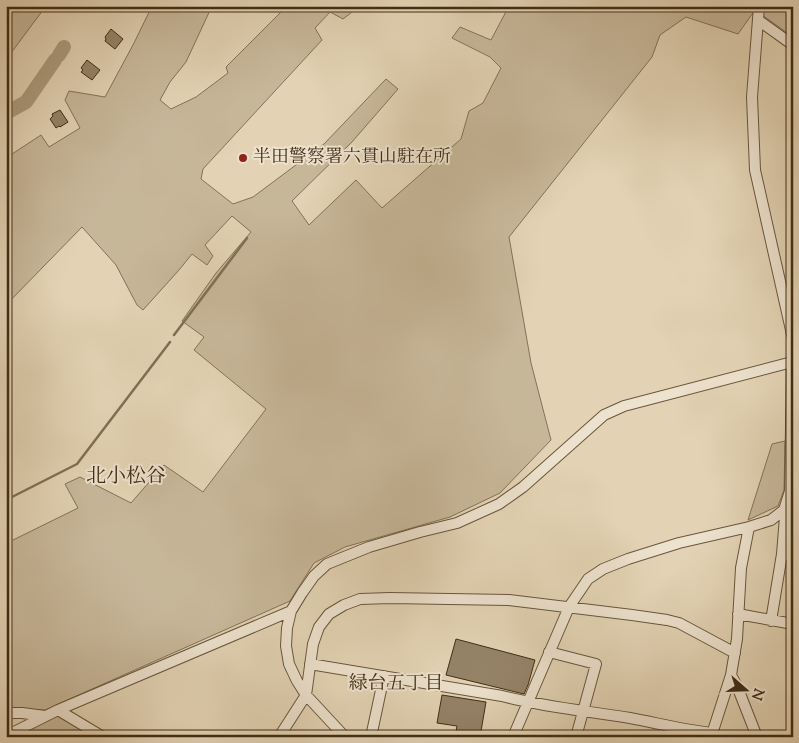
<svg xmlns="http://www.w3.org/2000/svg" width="799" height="743" font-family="'Sorts Mill Goudy','Noto Serif JP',serif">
<rect width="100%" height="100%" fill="#e3d3b4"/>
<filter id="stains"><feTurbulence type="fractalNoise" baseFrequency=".004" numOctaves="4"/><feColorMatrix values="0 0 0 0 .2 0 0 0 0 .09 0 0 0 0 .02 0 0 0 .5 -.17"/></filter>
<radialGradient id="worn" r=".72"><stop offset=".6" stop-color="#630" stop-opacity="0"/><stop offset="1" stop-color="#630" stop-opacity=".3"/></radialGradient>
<path fill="#c7b799" stroke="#847257" d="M6,6H46L11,53H6Z
M152,6H212L186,62L170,82L160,100L171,109L196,97L228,73L226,67L287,6H360L343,19L330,12L315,28L322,40L203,169L201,179L233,204L253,197L324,144L386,79L398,89L352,142L292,201L309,225L356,180L382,208L461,139L469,111L483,103L501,68L490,57L452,38L460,27L491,40L509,6H793V37L755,10L738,34L686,17L660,35L652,57L509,237L531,363L551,440L500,493L450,517L345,547L314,563L290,601L45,710L6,709V530L11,541L78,508L65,484L80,477L131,503L164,465L203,492L266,409L194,350L204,337L182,321L216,273L251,232L232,216L205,245L213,256L207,265L192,254L179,270L143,310L137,305L116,265L82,227L6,305V158L41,135L49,147L80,128L65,100L69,91L105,97L134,43Z
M785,441L784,490L778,506L748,520L772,444Z
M58,710L93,731L90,737H27L29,725Z"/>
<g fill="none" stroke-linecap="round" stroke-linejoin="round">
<path stroke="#816f54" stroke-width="2.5" d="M174,335L247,238
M6,500L77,464L170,342"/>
<path stroke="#ac9b7e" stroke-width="14" d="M59,55L64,47
M6,113L26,102L55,60"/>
</g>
<path fill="#958368" stroke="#402d15" d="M111,29L123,39L115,49L105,41L106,39L105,37Z
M87,60L100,70L92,80L81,72L83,70L81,68Z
M60,110L68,122L60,127L59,126L56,128L50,119L53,116L52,114Z
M456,639L535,660L528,685L524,694L446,675Z
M442,695L486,702L480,737H455L457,726L437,723Z"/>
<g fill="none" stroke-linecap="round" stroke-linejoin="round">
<defs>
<path id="minor" d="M759,6L752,97L755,170L793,339
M758,20L793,45
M782,554L793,556
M738,614L793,624
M771,621L782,554L785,517H793
M549,652L596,664L576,737
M310,664L502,696C544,707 587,711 630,718C657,723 684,730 712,733
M731,675L737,686L757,737
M58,710L103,737
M6,713H22L45,716
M6,736L58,710L291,611
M279,737L306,695L313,644L319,627L329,614L344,605L360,599L390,598L509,600L632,615L667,620L679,623L735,653
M345,737L306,695L297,681L289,664L286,646L287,628L291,611L302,593L314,576L327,564L369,547L420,532L457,523L499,504L523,487L604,415L624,406L792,362L793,361
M371,737L384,676
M513,737L569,607L588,579L603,569L628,559L679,543L749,527L771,520L784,510L790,491L792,362
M711,737L731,675L737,639L741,568L749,527"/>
</defs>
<use href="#minor" stroke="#69563d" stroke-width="12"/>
<use href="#minor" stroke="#ede2ce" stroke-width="10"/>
</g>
<circle fill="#8f2418" stroke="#ede2ce" stroke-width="2" cx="243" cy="158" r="5"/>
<g text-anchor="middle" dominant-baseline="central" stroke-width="4" stroke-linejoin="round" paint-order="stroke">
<g font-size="18" fill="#402d15" stroke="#ede2ce" text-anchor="start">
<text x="253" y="158">半田警察署六貫山駐在所</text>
</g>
<g font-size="19" fill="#402d15" stroke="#ede2ce">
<text x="396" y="684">緑台五丁目</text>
</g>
<g font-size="20" fill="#402d15" stroke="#ede2ce">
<text x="126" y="477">北小松谷</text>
</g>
</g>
<rect width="799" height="743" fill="none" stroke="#e3d3b4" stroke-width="25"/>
<rect x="8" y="8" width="784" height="728" fill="none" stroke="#402d15" stroke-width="2.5"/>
<rect x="12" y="12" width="774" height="718" fill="none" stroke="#402d15"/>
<g transform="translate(746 690) rotate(110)" stroke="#ede2ce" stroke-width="4" paint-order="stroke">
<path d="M0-4L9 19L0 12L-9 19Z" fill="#402d15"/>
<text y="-8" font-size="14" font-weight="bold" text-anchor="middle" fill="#402d15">N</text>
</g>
<rect width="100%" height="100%" filter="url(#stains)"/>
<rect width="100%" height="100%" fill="url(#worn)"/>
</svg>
